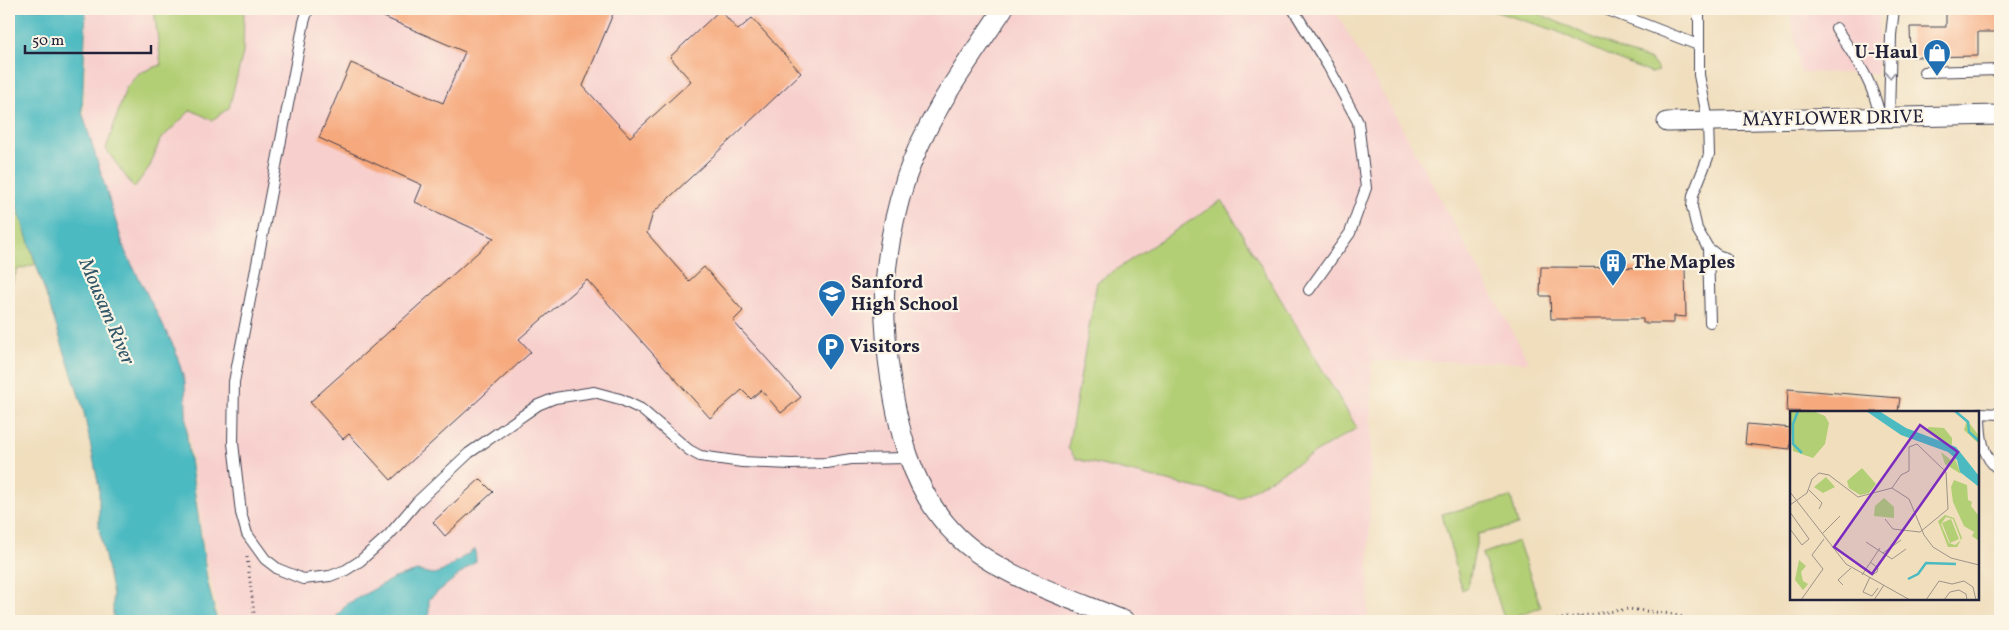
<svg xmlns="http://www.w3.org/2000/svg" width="2009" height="630" font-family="Vollkorn,serif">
<rect width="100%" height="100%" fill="#fcf5e5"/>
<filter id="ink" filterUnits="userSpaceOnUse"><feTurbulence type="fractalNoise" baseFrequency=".02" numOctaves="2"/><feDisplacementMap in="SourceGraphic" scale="10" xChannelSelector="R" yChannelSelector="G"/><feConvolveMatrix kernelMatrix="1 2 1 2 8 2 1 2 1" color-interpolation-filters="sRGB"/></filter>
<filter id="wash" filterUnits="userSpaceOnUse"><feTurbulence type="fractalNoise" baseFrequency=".0096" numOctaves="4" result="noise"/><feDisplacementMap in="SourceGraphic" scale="20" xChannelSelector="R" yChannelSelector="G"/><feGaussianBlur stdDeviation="1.12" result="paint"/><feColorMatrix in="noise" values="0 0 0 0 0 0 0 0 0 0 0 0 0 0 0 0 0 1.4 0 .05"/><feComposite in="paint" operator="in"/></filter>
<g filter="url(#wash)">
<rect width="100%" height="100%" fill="#f0debd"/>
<path fill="#f7d0cd" d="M87,9H1334L1394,113L1529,362L1372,361L1368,621H220L206,559L181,379L173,345L112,233L95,181L84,115Z
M1790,9H1880L1878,74L1800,72Z"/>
<path fill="#b3cf76" stroke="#6a7858" d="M154,9H244L243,53L229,108L212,120L191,110L160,140L150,166L134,188L106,149L126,88L139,73L161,65Z
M1487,9H1523L1537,13L1626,52L1651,60L1659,71L1651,73L1618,60L1554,30Z
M9,188L14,197L36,264L17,270L9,293Z
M1222,200L1357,428L1239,498L1076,459L1068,448L1097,282Z
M1511,497L1518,525L1478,534L1468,587L1462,590L1442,514Z
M1518,541L1541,607L1505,620L1482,554Z"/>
<path fill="#4bbac1" stroke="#366e7e" d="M9,9H86L82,112L125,251L175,349L185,382L187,438L207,579L217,621H113V595L99,528V487L83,408L14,197L9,188Z
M475,549L476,561L429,599V621H333L347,604L392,579L417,571L434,574L443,571Z"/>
<g id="blocks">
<path fill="#f6a97d" d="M365,9H615L583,86L630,137L691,81L670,57L720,10L738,30L752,18L801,73L653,213L647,233L689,281L704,267L743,311L733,321L801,397L781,413L761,390L751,399L742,390L710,418L587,280L519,339L531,352L391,480L349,434L343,439L310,402L494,238L415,202L422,185L319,138L351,63L443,103L465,52Z
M1946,9H2000V32H1978V56L1911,57L1910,27H1946Z
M1541,267L1685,268L1686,317L1674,316V323H1643V319H1551L1550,296H1540Z
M1788,389L1900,398L1898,412H1810L1787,411Z
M1747,424L1792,428L1790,449L1745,444Z
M480,479L493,492L445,536L433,522Z"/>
</g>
</g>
<g filter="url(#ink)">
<use href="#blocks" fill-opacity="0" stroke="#413e4e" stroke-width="1"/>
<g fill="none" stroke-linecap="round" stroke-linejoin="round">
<defs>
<path id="lane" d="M308,9L304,22L234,382L233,443L241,513L247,534L265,559L278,569L303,579L330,576L346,570L360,561L389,535L417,502L469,453L538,405L555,398L594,392L620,399L641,409L689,450L700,456L742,462L791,464L827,463L851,459L909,458
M1293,9L1328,66L1358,122L1366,188L1350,233L1309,290
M1605,9L1698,45
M1699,9V75L1708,121L1709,155L1693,195L1692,207L1697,229L1708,248L1710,322
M1836,28C1855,58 1873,81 1880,117
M1924,72L2000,70
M1889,117L1891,35L1894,9
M1708,248L1717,255L1726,258
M2000,414L1980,413C1980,433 1981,458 2000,470"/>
<path id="street" d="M1003,9C968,62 927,116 906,178C895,212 887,250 885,287C883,311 886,335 888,359C896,423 910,491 958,537C998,576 1073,599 1125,621
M1667,122L2000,115"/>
</defs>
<use href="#lane" stroke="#413e4e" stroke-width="12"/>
<use href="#street" stroke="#413e4e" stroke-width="21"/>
<path stroke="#413e4e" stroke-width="3" stroke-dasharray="1 4" stroke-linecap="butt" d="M247,557L255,621
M1581,616V621
M1547,621L1628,609L1672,614L1696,621"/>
<use href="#lane" stroke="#fff" stroke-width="10"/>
<use href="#street" stroke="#fff" stroke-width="19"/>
</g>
<defs><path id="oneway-chevron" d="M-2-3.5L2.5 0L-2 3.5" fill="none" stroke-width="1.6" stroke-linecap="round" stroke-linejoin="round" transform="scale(1.25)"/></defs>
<use stroke="#9c9ca7" href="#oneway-chevron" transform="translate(1890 75) rotate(92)"/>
</g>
<defs>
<symbol id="shop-pin" viewBox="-11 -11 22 30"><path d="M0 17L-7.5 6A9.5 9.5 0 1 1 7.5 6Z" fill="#1f6fb2" stroke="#fcf5e5"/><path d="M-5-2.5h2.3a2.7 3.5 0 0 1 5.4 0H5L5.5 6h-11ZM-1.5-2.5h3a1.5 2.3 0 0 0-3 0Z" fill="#fff"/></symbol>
<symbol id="building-pin" viewBox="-11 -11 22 30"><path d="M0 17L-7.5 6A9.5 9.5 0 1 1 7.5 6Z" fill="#1f6fb2" stroke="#fcf5e5"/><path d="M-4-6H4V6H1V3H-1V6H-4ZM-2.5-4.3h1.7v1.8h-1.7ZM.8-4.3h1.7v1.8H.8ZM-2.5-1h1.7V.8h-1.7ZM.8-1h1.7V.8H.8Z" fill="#fff"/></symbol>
<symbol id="school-pin" viewBox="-11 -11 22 30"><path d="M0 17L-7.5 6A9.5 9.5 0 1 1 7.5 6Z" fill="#1f6fb2" stroke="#fcf5e5"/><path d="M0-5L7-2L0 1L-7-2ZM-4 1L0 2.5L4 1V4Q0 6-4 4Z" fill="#fff"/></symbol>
<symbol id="parking-pin" viewBox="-11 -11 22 30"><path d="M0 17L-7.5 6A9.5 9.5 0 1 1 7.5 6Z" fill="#1f6fb2" stroke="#fcf5e5"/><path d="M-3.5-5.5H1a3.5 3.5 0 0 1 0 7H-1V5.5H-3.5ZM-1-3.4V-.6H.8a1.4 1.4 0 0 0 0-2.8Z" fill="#fff"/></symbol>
</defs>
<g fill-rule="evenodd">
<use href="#shop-pin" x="1921" y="37" width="32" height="43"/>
<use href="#building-pin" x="1597" y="247" width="32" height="43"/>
<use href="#school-pin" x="816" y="278" width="32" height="43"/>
<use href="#parking-pin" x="815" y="331" width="32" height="43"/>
</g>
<g text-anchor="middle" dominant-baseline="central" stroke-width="4.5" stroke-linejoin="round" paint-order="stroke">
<g font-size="19" font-weight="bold" fill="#22223b" stroke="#fcf5e5" text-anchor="start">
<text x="1918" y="53" text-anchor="end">U-Haul</text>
<text x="1632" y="263">The Maples</text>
<text x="851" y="283">Sanford<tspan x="851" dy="22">High School</tspan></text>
<text x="850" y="347">Visitors</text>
</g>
<g font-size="19" fill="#22223b" stroke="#fcf5e5">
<text transform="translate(1833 119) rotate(-1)">MAYFLOWER DRIVE</text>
</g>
<g font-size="20" font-style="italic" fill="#30576a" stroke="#fcf5e5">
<text transform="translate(106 312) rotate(67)">Mousam River</text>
</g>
</g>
<g transform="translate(1790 411)">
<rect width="189" height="189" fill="#f0debd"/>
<path d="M0,0H23L35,5L39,12L35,33L23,47L3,40ZM177,9L189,25V33L174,19ZM139,16L154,17L162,27V34L151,31L137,18ZM151,41L162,50L164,45L171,63L155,53ZM72,57L86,73L79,82L70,84L59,77L57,70ZM36,66L45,76L33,82L24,76ZM164,69L177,74L178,89L182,91L181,95L189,105V130L182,125L184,121L174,115L163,91L161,76ZM94,87L104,96V107L84,105L85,95ZM155,104L164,107L172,127L167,136H158L148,110ZM156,106L163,108L171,129L165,134L159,132L151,113ZM161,108L169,128L160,132L152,112ZM9,149L16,155L11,161L13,170L18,173L13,179L5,169Z" fill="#b3cf76" fill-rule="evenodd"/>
<path d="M76,0H89L116,17L166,36L189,65V76L170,61L167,49L158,41L111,24Z" fill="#4bbac1"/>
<path fill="none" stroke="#4bbac1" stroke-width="2.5" d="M8,0L3,13V33L12,42M165,0L178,11L179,21L189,30M118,168L128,163L136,152L166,153"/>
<path fill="none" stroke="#9e9389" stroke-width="1" d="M19,79L32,92L29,98M0,81L56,153L120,189M0,94L17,82L22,68L29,62L39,64L68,86L102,77L119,88L134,124L143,136L161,147L189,154M0,101L19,128L12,134L0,118M95,108L103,118L130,121L158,98L156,61L127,33L119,36V60L111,64L102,77M32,123L50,105M76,131L102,148L116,138M93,142L111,129M75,158L82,164L87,161L88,157L80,151M72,164L90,137M80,166L73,181L82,185L88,177M53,174L48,169L61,157M11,189L33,158L22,144L34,128M84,189L94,174M136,189L149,170L162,173L174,170L183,176L186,189M154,189L160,181L169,179L176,183L177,189"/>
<path fill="#7b2cbf" fill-opacity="0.15" stroke="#7b2cbf" stroke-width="2.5" d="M130,14L168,41L82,163L44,136Z"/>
<rect width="189" height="189" fill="none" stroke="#22223b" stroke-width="2.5"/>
</g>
<rect width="2009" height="630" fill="none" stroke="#fcf5e5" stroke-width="30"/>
<path d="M25 45v8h126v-8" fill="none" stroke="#22223b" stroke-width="2.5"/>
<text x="32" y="45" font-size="15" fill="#22223b" stroke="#fcf5e5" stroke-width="4" paint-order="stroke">50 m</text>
</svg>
